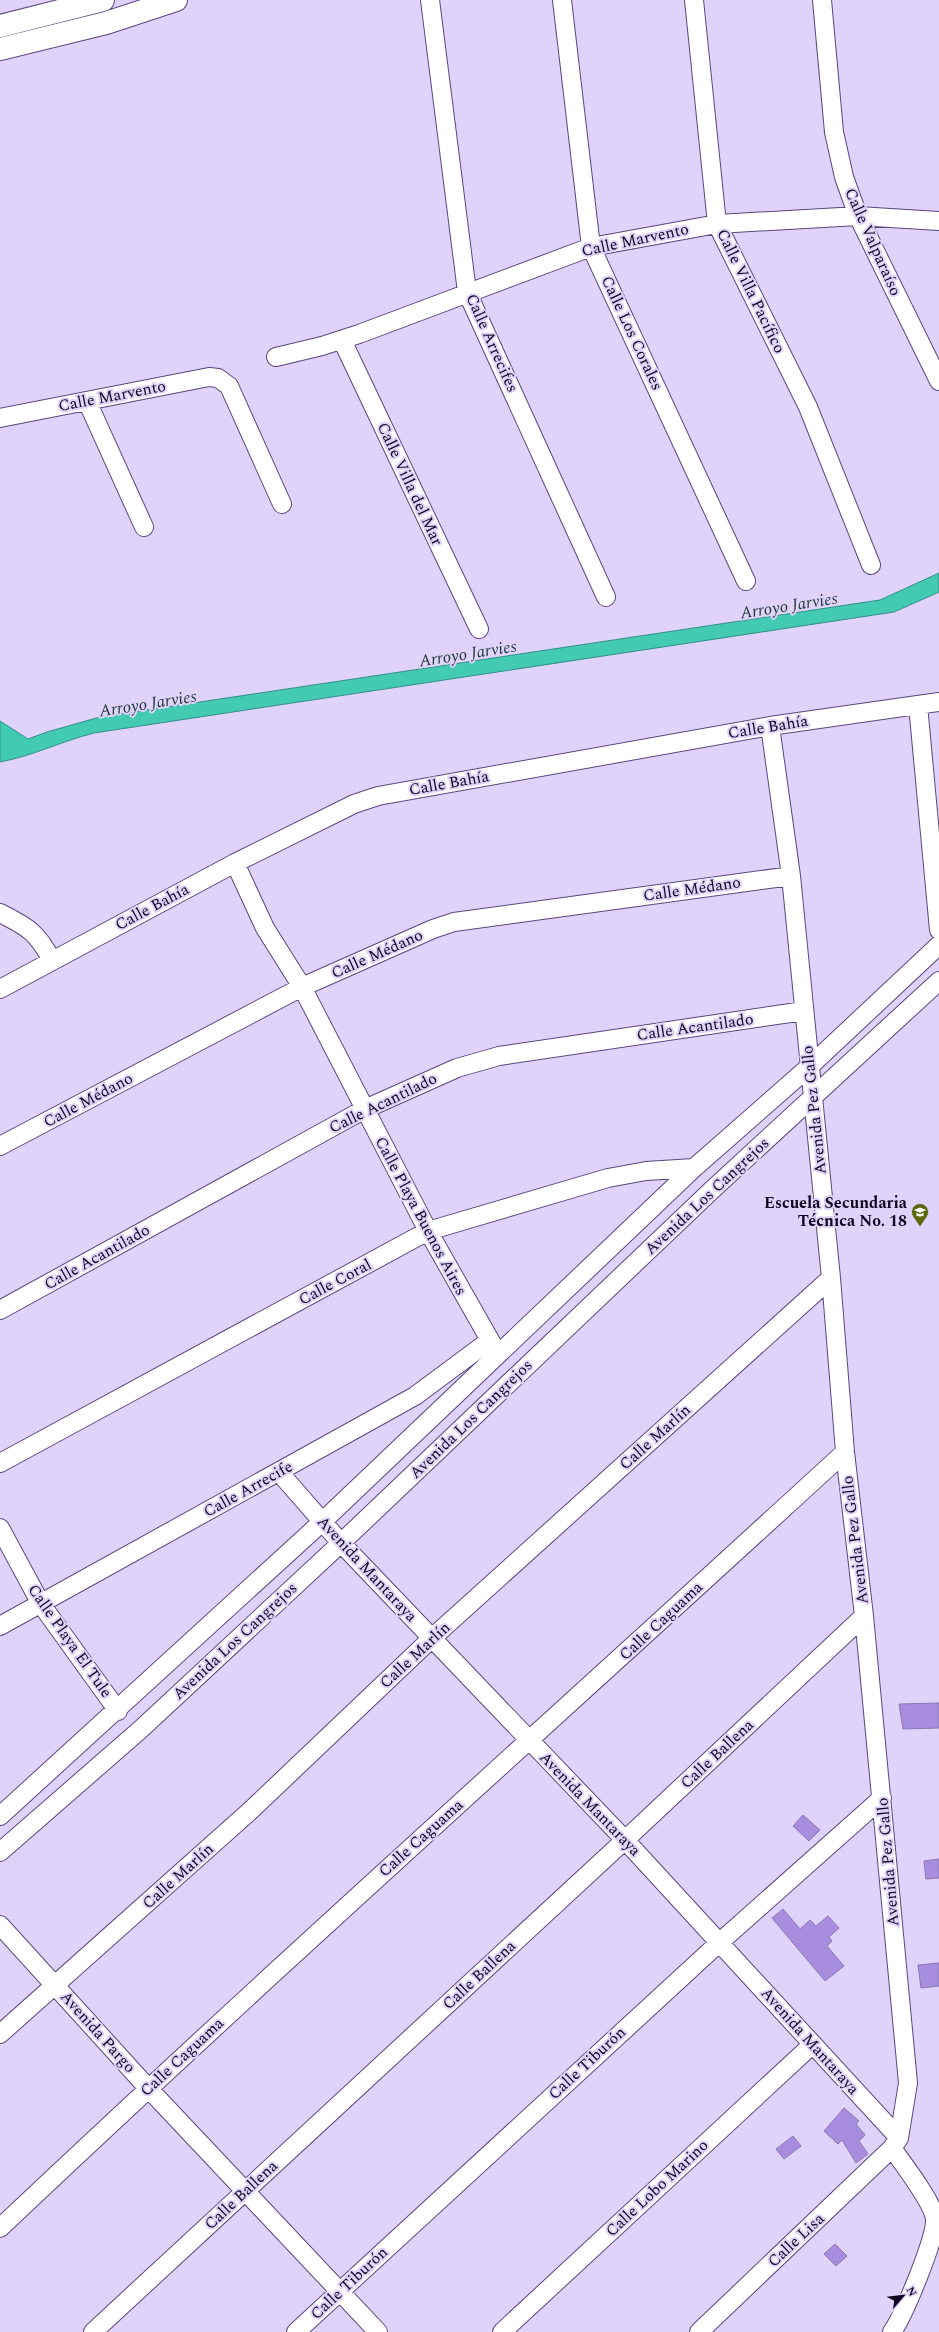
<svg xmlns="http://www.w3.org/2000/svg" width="939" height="2332" font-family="Spectral,serif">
<rect width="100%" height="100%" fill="#dfd3fc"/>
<path fill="#42cab2" stroke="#328f85" d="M939,573V592L894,612L94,733C62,741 33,756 0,762V721L28,739L47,732L100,717L880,600Z"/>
<path fill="#a88ddf" stroke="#8b77b4" d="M939,1703V1728L903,1729L899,1704Z
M803,1815L820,1830L809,1841L793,1826Z
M939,1859V1878L926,1879L924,1861Z
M783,1909L800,1929L810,1920L816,1926L828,1916L839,1928L829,1937L832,1941L827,1946L844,1966L825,1981L772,1918Z
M939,1963V1986L921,1988L918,1965Z
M844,2108L859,2121L856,2124L865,2135L859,2141L868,2154L856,2163L842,2140L838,2144L824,2131Z
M793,2136L801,2146L784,2159L776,2149Z
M835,2244L847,2256L836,2266L824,2254Z"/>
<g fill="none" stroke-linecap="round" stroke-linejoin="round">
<defs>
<path id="street" d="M430,0L467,292L606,597
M562,0L591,247L746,581
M694,0L717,224L808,407L871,565
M822,0L834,132L844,177L858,216L939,381
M342,340L479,629
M276,357L322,346L359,334L591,247L717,224L858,216L939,221
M87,401L144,527
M0,418L209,377L218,378L229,386L282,504
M918,705L939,930
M770,726L791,876L831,1278L845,1452L864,1616L908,2083L899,2138L892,2148C903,2164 933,2202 935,2219C936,2238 904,2315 892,2332
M235,863L265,928L302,987L428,1231L495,1349
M0,913C28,927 38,933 52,961
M0,989L235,863L354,804L378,796L770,726L939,702
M0,1146L302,987L433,929L454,922L791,876
M0,1310L365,1109L457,1068L499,1056L804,1011
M0,1463L428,1231L608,1178L646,1171L694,1168
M279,1472L341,1543L625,1840L899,2138
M0,1528L41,1604L118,1711
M0,1626L415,1396L489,1341
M0,1816L322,1522L694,1168L810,1066L939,945
M0,1852L141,1729L341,1543L714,1188L939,981
M0,1925L148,2088L378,2332
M0,2034L250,1811L432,1638L831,1278
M0,2228C278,1965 563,1711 845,1452
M93,2332L625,1840L864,1616
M296,2332L720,1942L882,1798
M502,2332L813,2044
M699,2332L892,2148"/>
<path id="secondary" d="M0,26L103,0
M0,49L106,23L176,0"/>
</defs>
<use href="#street" stroke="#5a467f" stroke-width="20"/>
<use href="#secondary" stroke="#5a467f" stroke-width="24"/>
<use href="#street" stroke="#fff" stroke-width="18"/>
<use href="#secondary" stroke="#fff" stroke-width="22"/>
</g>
<defs>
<symbol id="school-pin" viewBox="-11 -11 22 30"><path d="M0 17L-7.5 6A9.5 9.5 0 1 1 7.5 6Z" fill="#5a680e" stroke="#dfd3fc"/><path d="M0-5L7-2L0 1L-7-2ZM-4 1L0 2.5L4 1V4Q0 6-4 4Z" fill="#fff"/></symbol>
</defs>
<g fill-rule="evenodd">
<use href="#school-pin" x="910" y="1202" width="20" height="27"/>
</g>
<g text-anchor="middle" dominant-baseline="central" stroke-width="4" stroke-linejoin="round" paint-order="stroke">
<g font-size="16" fill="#0e061c" stroke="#dfd3fc">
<text transform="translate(635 240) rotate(-12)">Calle Marvento</text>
<text transform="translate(873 242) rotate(66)">Calle Valparaíso</text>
<text transform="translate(751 291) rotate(64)">Calle Villa Pacífico</text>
<text transform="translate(632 333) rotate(65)">Calle Los Corales</text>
<text transform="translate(492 343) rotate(66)">Calle Arrecifes</text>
<text transform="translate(112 396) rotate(-11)">Calle Marvento</text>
<text transform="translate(410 484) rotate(65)">Calle Villa del Mar</text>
<text transform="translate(768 727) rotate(-9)">Calle Bahía</text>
<text transform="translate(449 783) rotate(-10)">Calle Bahía</text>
<text transform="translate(692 889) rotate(-8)">Calle Médano</text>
<text transform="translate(152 907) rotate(-28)">Calle Bahía</text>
<text transform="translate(377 954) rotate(-24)">Calle Médano</text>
<text transform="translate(695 1027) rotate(-8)">Calle Acantilado</text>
<text transform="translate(88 1100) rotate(-28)">Calle Médano</text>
<text transform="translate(383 1103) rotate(-26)">Calle Acantilado</text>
<text transform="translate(814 1110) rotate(-96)">Avenida Pez Gallo</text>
<text transform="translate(707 1196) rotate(-43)">Avenida Los Cangrejos</text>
<text transform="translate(421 1216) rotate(62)">Calle Playa Buenos Aires</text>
<text transform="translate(97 1257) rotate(-29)">Calle Acantilado</text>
<text transform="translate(335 1282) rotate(-28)">Calle Coral</text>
<text transform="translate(471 1419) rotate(-44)">Avenida Los Cangrejos</text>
<text transform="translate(655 1437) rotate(-42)">Calle Marlín</text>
<text transform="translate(248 1489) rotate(-29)">Calle Arrecife</text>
<text transform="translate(855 1540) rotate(-97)">Avenida Pez Gallo</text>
<text transform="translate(367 1569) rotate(47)">Avenida Mantaraya</text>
<text transform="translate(661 1621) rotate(-43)">Calle Caguama</text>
<text transform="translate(70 1641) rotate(55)">Calle Playa El Tule</text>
<text transform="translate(235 1641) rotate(-43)">Avenida Los Cangrejos</text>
<text transform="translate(415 1655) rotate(-43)">Calle Marlín</text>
<text transform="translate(717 1754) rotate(-43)">Calle Ballena</text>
<text transform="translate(590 1804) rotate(46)">Avenida Mantaraya</text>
<text transform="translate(421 1838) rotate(-42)">Calle Caguama</text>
<text transform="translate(888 1862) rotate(-95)">Avenida Pez Gallo</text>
<text transform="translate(178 1876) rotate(-42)">Calle Marlín</text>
<text transform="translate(479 1975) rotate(-43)">Calle Ballena</text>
<text transform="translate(98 2032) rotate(48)">Avenida Pargo</text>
<text transform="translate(810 2041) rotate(48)">Avenida Mantaraya</text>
<text transform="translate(182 2057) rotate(-43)">Calle Caguama</text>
<text transform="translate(587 2063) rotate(-43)">Calle Tiburón</text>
<text transform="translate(657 2188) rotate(-43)">Calle Lobo Marino</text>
<text transform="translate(241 2195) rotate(-43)">Calle Ballena</text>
<text transform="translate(796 2240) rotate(-43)">Calle Lisa</text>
<text transform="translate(349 2283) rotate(-43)">Calle Tiburón</text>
</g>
<g font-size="16" font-weight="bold" fill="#0e061c" stroke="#dfd3fc" text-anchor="end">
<text x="907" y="1203">Escuela Secundaria<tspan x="907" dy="18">Técnica No. 18</tspan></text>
</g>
<g font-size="17" font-style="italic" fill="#1f3631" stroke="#dfd3fc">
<text transform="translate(789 606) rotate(-9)">Arroyo Jarvies</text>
<text transform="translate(468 654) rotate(-9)">Arroyo Jarvies</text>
<text transform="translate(148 704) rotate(-9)">Arroyo Jarvies</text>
</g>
</g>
<g transform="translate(903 2296) rotate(62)" stroke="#dfd3fc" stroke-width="3" paint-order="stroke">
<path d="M0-3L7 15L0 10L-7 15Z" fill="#0e061c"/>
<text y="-6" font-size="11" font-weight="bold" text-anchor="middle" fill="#0e061c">N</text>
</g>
</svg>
